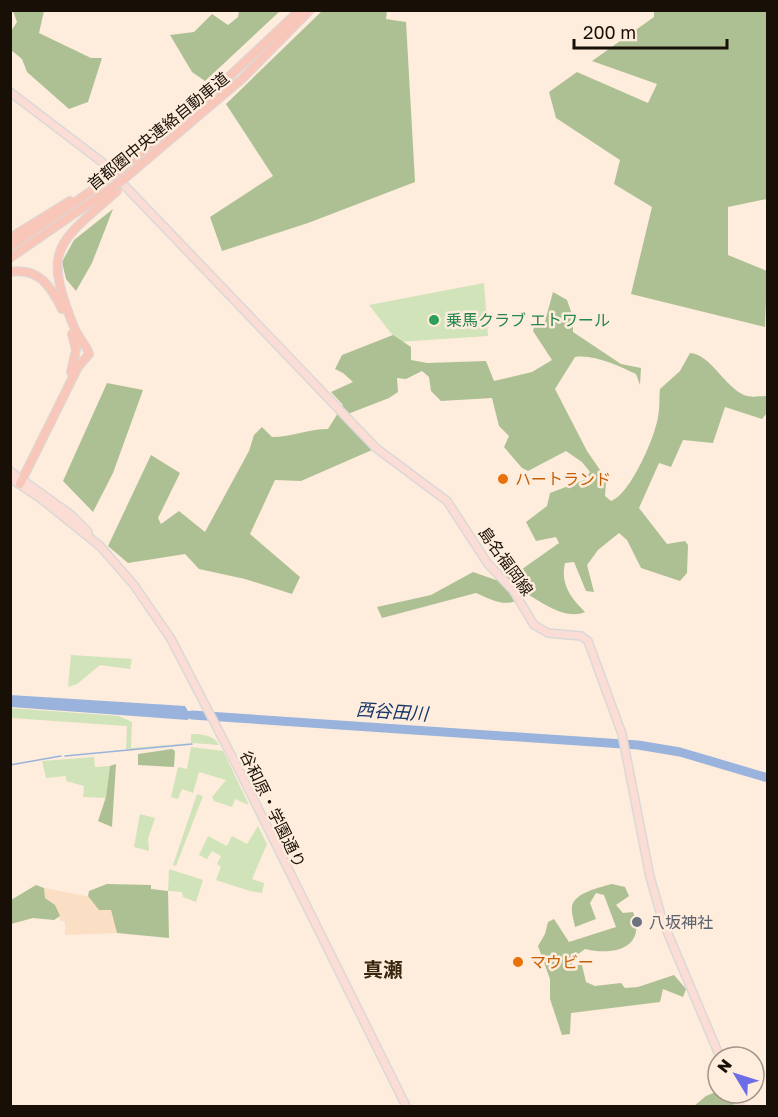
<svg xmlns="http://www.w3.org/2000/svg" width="778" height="1117" font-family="'Golos Text','Noto Sans JP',sans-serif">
<rect width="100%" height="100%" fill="#feecdc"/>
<path fill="#fbdfc4" d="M44,888L91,897L99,910H111L117,933L65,935V922L60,920L55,905L45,898Z"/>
<path fill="#d1e3b9" d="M484,283L488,336L398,342L369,305Z
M71,655L132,659L130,669L100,665L77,684L68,687Z
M10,708L119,716L132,722L131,748L191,743V734C202,734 214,735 219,745L192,743L126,750L127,726L11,718Z
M191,747L223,751L249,805L235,799L232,807L214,801L212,797L226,780L199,772L193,793L182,789L178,799L171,797L178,767L187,769Z
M94,757L95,767L110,766L106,798L83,797L84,786L66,781V776L46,778L42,761Z
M197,794L203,796L176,866L173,865Z
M140,814L155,818L148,839L149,851L134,847Z
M258,826L267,844L252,879L264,883L262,893L250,891L216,880L221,867L217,864L221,856L212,851L207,859L199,855L208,836L227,846L232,836L247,844Z
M169,869L203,880L196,902L183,897L182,892L168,891Z"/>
<path fill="#adc093" d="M323,10L387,11L386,19L406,22L415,182L308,223L222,251L210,217L273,176L226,104Z
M13,11H44L39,33L91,58H102L88,102L69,109L27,72L22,59L11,50V31L17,22Z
M239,11H280L205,81L192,72L170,35L194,32L212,14L228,25L238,17Z
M654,11H767V199L728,207V255L767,271L765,327L631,294L652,207L614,184L620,160L556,118L549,92L577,72L648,103L657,84L592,61L654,17Z
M113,209L92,263L76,291L66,279L62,262L74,240Z
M553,292L567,300L573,317V332L621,364L641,368L640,385L636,374C619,366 594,354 575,357L555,389L587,451L600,470L606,482L605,496L611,501C630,495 655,437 658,417C660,408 659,398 660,389L680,371L690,353C710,354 724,386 744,395C750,398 761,396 767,396V413L762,419L725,407L713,443L683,440L671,467L659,463L639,508L667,544L685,541L688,545L687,573L680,581L641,568L627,540L619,533L598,550L587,565L594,592L586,591L574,562L565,563C560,584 571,598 585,612C566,620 544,604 529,595C507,608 498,603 476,593L382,618L377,607L431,595L473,572L496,580L518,572L559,543L556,537L536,541L526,522L547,506L550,493L584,480L590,472L582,462L566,451L528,471L522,468L504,447L509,436L499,426L492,398L441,401L431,391L429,377L422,371L406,379L397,378L398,392L389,398L340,417L372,450L301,481L275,480L250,534L300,577L292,594L245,579L199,569L185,554L128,563L108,546L151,455L180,473L158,518L161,524L179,511L205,532L249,451L254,435L262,427L272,437C292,437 308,429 328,429L343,405L331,392L353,382L343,373L335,369L342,355L393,335L411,347V360L427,363L486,361L494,381L532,372L552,360L533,331L535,324L544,325Z
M107,383L143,390L113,473L93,512L63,481Z
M172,749L175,751L174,767L138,765V754Z
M116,764L112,827L98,821L106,797L110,766Z
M107,884L151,885V889L168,891L169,938L117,933L111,910H99L88,896L89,891Z
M612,884L625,887L629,896L616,905L623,913L633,912C647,948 614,956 585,949L573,958L572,965H582L586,982L595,986L621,983L625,988L638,987L674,975L686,989L683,997L663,989L660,1002L571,1013L570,1034L562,1035L550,999V979L538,946L545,934L548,922L554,919L569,942L616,927L604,895L596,893L590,903L596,919L575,927C574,921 571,913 572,907C573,893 601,887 612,884Z
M36,885L44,888L45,898L55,905L60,916L54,920L33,918L11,924V900Z
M718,1091L731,1093L735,1104L728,1106H694L706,1096Z"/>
<path fill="#99b3dc" d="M10,695L185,706L188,711L200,712L203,717L190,716L188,720L11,707Z"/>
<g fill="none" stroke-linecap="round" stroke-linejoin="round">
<path stroke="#99b3dc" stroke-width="1.5" d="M65,756L192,744
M10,765L61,756"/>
<path stroke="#99b3dc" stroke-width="9" d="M192,715L638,745L680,752L768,778"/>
<defs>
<path id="major" d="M10,92L102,162L376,448L447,501L488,564L513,590L534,625L548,633L581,636L588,641L622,734L650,877L663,922L720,1057
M10,471L70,514L88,532
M10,478L40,498L100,546L134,585L171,639L241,774L406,1106
M735,1093L740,1106"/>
<path id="highway" d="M120,170L200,104L300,10
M125,178L242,79L310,10
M10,238L70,201
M10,247L107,180
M10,258L113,187
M10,272C39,267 51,287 62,309
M71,372L76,350L72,334
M20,484L78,367L89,354C87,346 77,336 74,327C42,247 57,244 117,191"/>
</defs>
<use href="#major" stroke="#dad9d7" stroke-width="10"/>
<use href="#highway" stroke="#dad9d7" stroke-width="10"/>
<use href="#major" stroke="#fbddd6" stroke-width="7"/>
<use href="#highway" stroke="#f9c7ba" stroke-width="8"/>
<defs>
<path id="highway-bridge" d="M107,180L120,170
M113,187L125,178"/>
</defs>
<use href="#highway-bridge" stroke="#dad9d7" stroke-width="10" stroke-linecap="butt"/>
<use href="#highway-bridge" stroke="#f9c7ba" stroke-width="8"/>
</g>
<circle fill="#2e9e5b" stroke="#feecdc" stroke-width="2" cx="434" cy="320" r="6"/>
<g fill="#e8710a" stroke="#feecdc" stroke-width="2">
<circle cx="503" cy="479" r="6"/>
<circle cx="518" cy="962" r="6"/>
</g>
<circle fill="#6b7280" stroke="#feecdc" stroke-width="2" cx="637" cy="922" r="6"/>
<g text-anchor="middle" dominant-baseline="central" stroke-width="5" stroke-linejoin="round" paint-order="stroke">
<g font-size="16" fill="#180f06" stroke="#feecdc">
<text transform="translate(158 131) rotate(-39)">首都圏中央連絡自動車道</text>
<text transform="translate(506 561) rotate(54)">島名福岡線</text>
<text transform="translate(273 809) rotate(64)">谷和原・学園通り</text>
</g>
<g font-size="16" fill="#27864d" stroke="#feecdc" text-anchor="start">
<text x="446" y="320">乗馬クラブ エトワール</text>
</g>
<g font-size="16" fill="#c56008" stroke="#feecdc" text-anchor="start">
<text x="515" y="479">ハートランド</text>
<text x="530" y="962">マウビー</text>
</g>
<g font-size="16" fill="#5b616d" stroke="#feecdc" text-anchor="start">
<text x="649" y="922">八坂神社</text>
</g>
<g font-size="18" font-style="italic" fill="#183769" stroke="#feecdc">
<text transform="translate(392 711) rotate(4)">西谷田川</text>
</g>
<g font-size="20" font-weight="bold" fill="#39240d" stroke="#feecdc">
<text x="383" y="969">真瀬</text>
</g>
</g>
<rect width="778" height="1117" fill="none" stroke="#180f06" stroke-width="24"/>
<g transform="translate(736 1075) rotate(308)"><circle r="28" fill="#feecdc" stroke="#a29486" stroke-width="1.5"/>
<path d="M0-4.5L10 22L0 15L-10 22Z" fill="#6d6de8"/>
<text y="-9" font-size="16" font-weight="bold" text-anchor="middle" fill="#180f06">N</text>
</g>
<path d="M574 39v9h153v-9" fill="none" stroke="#180f06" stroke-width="3"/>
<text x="583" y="39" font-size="18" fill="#180f06" stroke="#feecdc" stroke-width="4.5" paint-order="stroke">200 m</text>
</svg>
